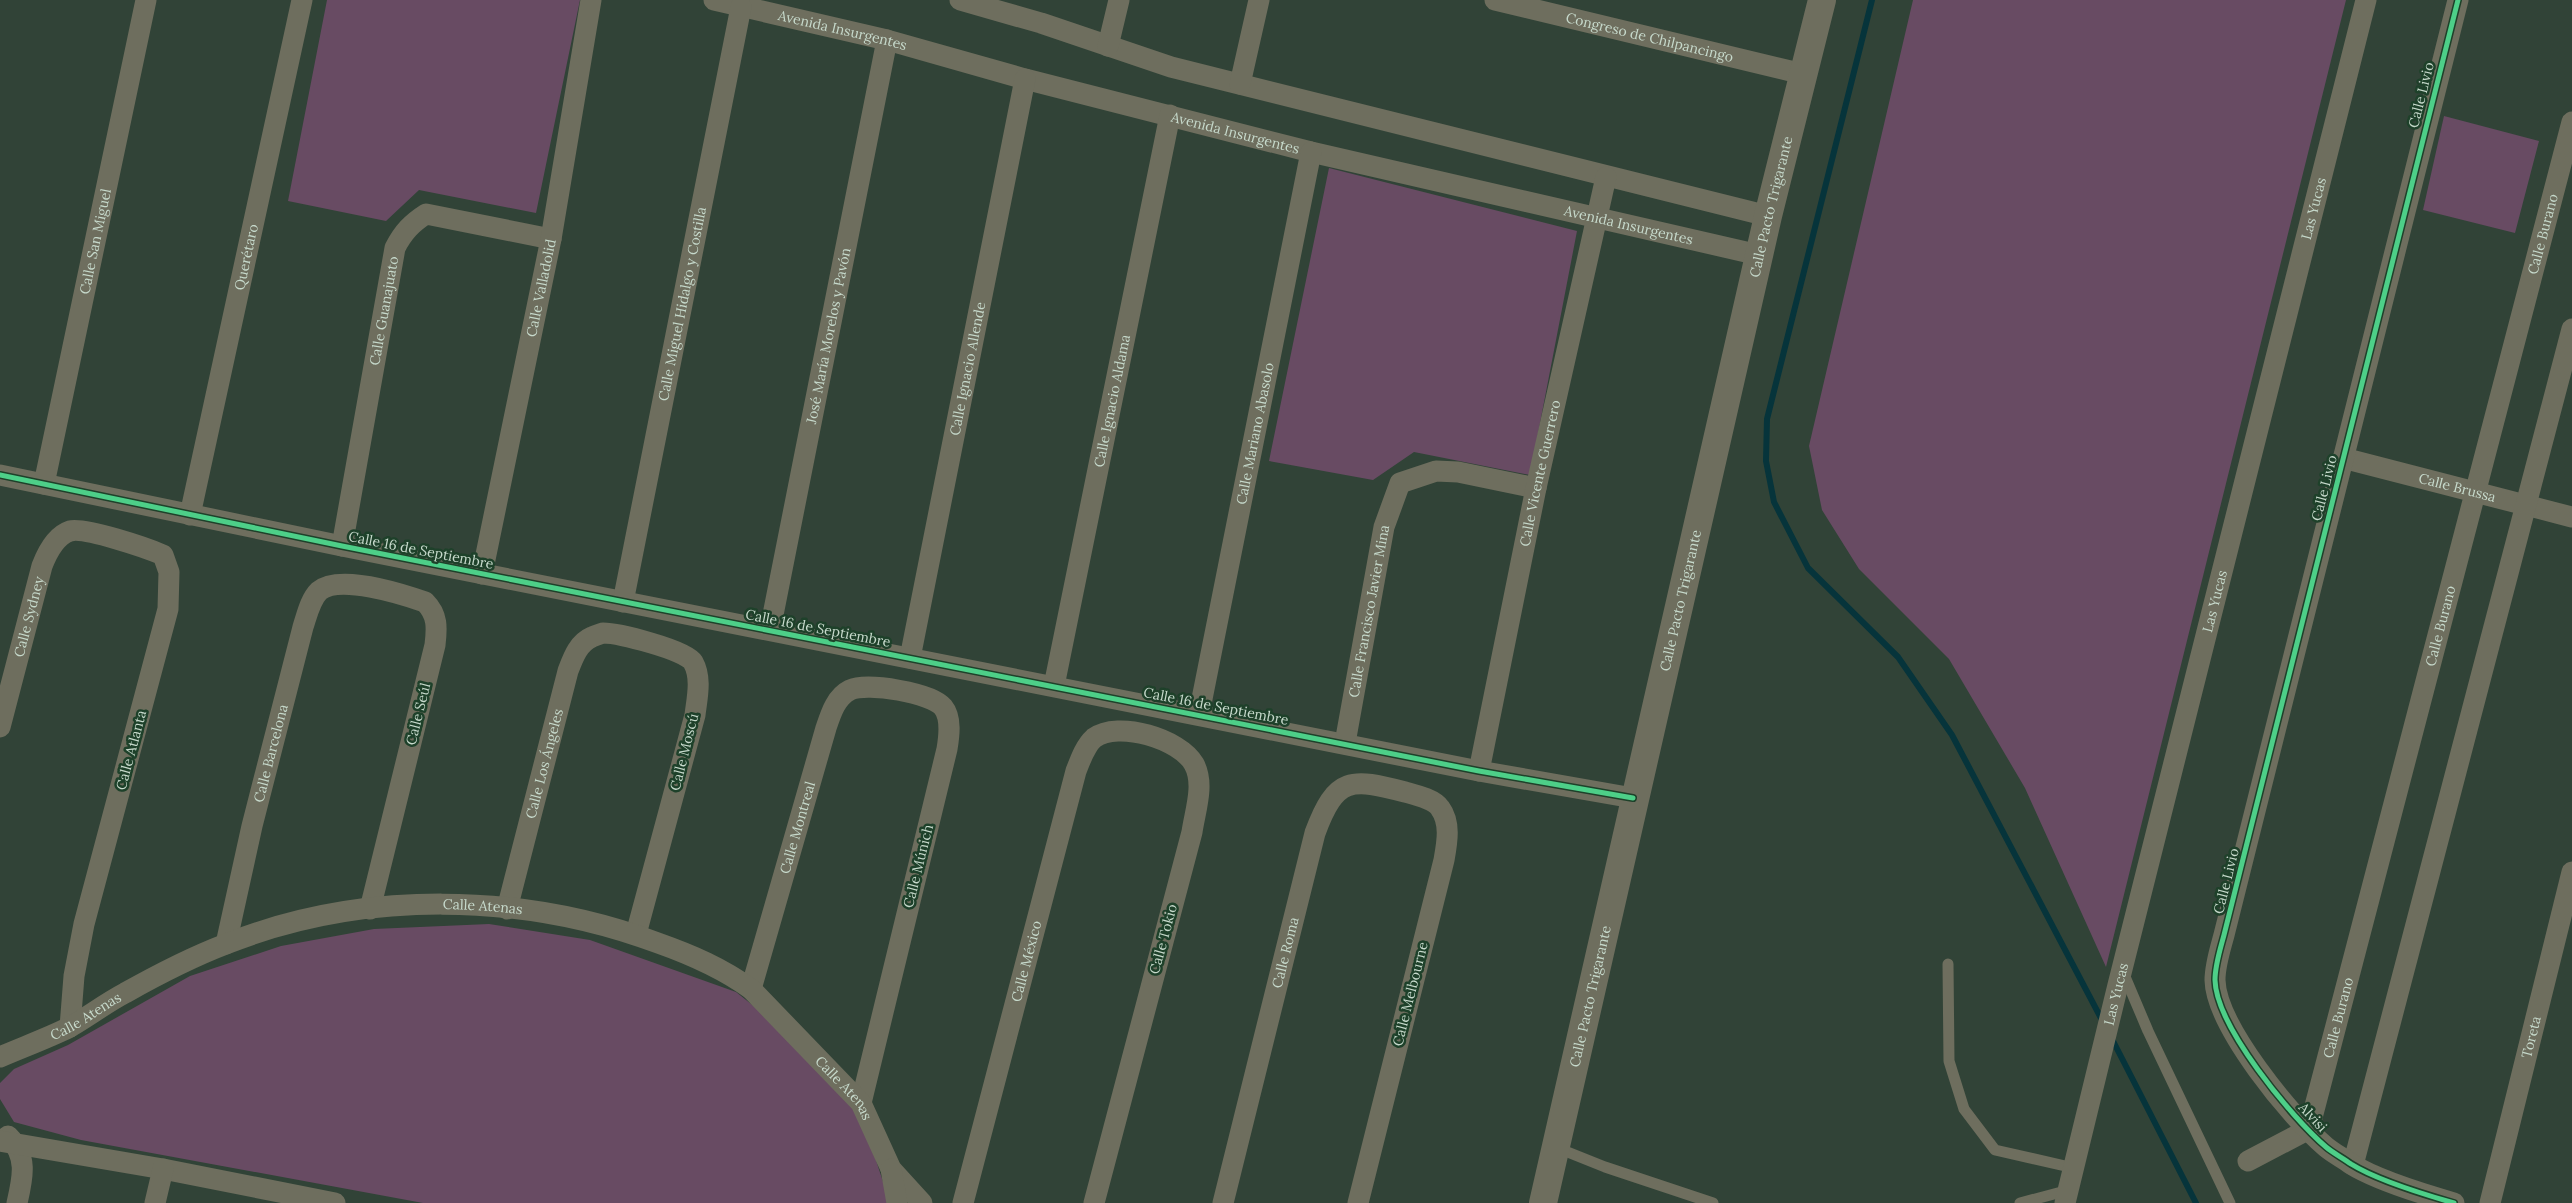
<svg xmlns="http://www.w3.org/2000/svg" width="2572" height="1203" font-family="Lora,serif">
<rect width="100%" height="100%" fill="#314337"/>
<path fill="#684b63" d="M327,0H580L536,213L419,190L386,221L288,201Z
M1913,0H2346L2106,967L2025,788L1949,659L1859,569L1822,510L1809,446Z
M2444,116L2539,141L2515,233L2423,210Z
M1329,168L1577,231L1530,475L1414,452L1373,480L1269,461Z
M489,924L590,940L736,992L805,1047L859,1108L887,1194L888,1203H423L81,1140L14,1122L0,1099V1083L14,1069L68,1045L190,976L281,946L374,929Z"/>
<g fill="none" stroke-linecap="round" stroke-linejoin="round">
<path stroke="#06343b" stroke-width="6" d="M1872,0L1767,419L1766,461L1774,502L1808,568L1898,657L1952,735L2103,1022
M2111,1037L2196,1203"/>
<path stroke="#6e6e5e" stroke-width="11" d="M1948,964L1949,1061L1964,1109L1995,1150L2074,1168
M2123,972L2148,1031L2230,1203
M1555,1147L1605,1167L1713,1203
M2020,1203L2069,1190"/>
<g stroke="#6e6e5e" stroke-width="21">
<path id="s1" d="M714,0L887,40L1025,79L1311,152L1759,255"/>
<path d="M960,0L1041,23L1171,67L1768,216"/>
<path id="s2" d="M1495,0L1803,74"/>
<path d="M1108,46L1119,0"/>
<path d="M1240,84L1259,0"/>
<path id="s3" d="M2343,458L2572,517"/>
<path d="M0,475L342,546L1479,771L1633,798"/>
<path id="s4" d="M44,484L146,0"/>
<path id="s5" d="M190,515L302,0"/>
<path id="s6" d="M342,546L395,248C403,232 412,223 426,214L551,239"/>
<path id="s7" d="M482,574L551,239L591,0"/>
<path id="s8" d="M623,602L741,7"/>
<path id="s9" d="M770,630L887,40"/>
<path id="s10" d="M910,658L1025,79"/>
<path id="s11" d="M1054,686L1170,115"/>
<path id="s12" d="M1199,714L1311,152"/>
<path id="s13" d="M0,727L42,566C47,553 55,536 70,531C85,527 147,548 163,555L169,572L168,609L84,924L74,976L70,1027"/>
<path id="s14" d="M1345,743L1384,527L1400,483L1436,471L1458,472L1536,488"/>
<path id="s15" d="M1479,771L1536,488L1606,177"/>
<path id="s16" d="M507,909L568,671C573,658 578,643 592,637C595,636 599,634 603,633C618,633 686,650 693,662C702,678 697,698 695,715L636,934"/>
<path id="s17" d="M226,944L252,826L303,627C307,615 310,600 319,591C339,574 402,594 425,602C438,615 437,628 435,645L370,909"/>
<path id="s18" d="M751,989L826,728C831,713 836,697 850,690C867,682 932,693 943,707C952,718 949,737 947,749L861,1103"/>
<path id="s19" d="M0,1057C23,1047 48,1038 70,1027C89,1016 106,1003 125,993C157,975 192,957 226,944C362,890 522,892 658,943C692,955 722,968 751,989L861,1103L891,1169L922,1203"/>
<path id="s20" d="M2309,1129L2572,122"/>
<path d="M8,1136C28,1156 23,1177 17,1203"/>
<path d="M0,1141L163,1169L335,1203"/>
<path d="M2248,1161L2309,1129"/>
<path d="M2353,1165L2572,329"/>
<path d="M891,1169L897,1203"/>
<path d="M155,1203L163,1169"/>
<path id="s21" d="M963,1203L1076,771C1080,761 1085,746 1094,738C1118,720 1180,739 1194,764C1205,784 1195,811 1192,832L1094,1203"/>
<path id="s22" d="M1223,1203L1315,833C1336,776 1351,778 1405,792C1416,795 1434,799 1440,808C1451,823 1447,843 1444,860L1358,1203"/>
<path id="s23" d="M2065,1203L2118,985L2366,0"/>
<path d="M2454,1203C2426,1195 2375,1179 2351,1164C2343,1158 2333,1153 2326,1147C2291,1117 2216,1026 2215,980C2215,965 2220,950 2224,935L2458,0"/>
<path id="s24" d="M2490,1203L2572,872"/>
</g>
<path stroke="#6e6e5e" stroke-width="28" id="s25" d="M1543,1203L1768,216L1822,0"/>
<defs>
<path id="cycleway" d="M0,475L342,546L1479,771L1633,798
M2454,1203C2426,1195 2375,1179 2351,1164C2343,1158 2333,1153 2326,1147C2291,1117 2216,1026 2215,980C2215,965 2220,950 2224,935L2458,0"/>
</defs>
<use href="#cycleway" stroke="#1e412a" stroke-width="8"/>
<use href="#cycleway" stroke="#4dcf88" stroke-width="5"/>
</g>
<g text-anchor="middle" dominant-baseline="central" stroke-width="5" stroke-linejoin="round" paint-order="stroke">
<g font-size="14" fill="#c6d9cb" stroke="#1e412a">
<text stroke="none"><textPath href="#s1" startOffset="132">Avenida Insurgentes</textPath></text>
<text stroke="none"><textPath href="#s2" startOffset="159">Congreso de Chilpancingo</textPath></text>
<text transform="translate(2421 95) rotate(-76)">Calle Livio</text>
<text stroke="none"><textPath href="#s1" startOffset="538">Avenida Insurgentes</textPath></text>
<text stroke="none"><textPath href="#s25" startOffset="1022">Calle Pacto Trigarante</textPath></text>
<text stroke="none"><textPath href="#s23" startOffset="1025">Las Yucas</textPath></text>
<text stroke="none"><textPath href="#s1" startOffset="942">Avenida Insurgentes</textPath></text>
<text stroke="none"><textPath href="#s20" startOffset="925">Calle Burano</textPath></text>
<text stroke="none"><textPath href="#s4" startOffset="248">Calle San Miguel</textPath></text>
<text stroke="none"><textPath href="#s5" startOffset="264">Querétaro</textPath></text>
<text stroke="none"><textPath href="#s7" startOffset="292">Calle Valladolid</textPath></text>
<text stroke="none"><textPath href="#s8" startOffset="304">Calle Miguel Hidalgo y Costilla</textPath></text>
<text stroke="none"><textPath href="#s6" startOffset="239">Calle Guanajuato</textPath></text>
<text stroke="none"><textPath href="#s9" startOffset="300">José María Morelos y Pavón</textPath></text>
<text stroke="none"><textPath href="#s10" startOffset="295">Calle Ignacio Allende</textPath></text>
<text stroke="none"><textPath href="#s11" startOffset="291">Calle Ignacio Aldama</textPath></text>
<text stroke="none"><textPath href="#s12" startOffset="286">Calle Mariano Abasolo</textPath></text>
<text stroke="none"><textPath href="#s15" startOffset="304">Calle Vicente Guerrero</textPath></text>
<text transform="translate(2324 488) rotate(-76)">Calle Livio</text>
<text stroke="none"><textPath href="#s3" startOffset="118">Calle Brussa</textPath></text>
<text transform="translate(421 550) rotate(11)">Calle 16 de Septiembre</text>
<text stroke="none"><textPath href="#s25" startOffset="618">Calle Pacto Trigarante</textPath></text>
<text stroke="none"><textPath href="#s23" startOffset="620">Las Yucas</textPath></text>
<text stroke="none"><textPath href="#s14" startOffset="134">Calle Francisco Javier Mina</textPath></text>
<text stroke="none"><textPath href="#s13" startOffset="114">Calle Sydney</textPath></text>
<text stroke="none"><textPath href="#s20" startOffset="520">Calle Burano</textPath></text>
<text transform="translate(818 628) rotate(11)">Calle 16 de Septiembre</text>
<text transform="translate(1216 706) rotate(11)">Calle 16 de Septiembre</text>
<text transform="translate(418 714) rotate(-76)">Calle Seúl</text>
<text transform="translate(131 750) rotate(-75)">Calle Atlanta</text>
<text stroke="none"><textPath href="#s17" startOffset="196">Calle Barcelona</textPath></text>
<text transform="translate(684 752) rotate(-76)">Calle Moscú</text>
<text stroke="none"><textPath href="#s16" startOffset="150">Calle Los Ángeles</textPath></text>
<text stroke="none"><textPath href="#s18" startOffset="168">Calle Montreal</textPath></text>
<text transform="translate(918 866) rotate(-76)">Calle Múnich</text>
<text transform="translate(2226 881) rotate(-76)">Calle Livio</text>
<text stroke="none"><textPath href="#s19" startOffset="515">Calle Atenas</textPath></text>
<text transform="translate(1163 939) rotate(-75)">Calle Tokio</text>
<text stroke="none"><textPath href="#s22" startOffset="258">Calle Roma</textPath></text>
<text stroke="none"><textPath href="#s21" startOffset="250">Calle México</textPath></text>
<text transform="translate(1410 994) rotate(-76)">Calle Melbourne</text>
<text stroke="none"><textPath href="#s23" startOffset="215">Las Yucas</textPath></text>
<text stroke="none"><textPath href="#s25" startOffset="212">Calle Pacto Trigarante</textPath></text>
<text stroke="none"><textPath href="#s19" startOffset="95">Calle Atenas</textPath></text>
<text stroke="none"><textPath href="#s20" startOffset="115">Calle Burano</textPath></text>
<text stroke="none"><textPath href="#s24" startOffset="171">Toreta</textPath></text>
<text stroke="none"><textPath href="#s19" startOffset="935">Calle Atenas</textPath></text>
<text transform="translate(2313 1117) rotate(47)">Alvisi</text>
</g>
</g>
</svg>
